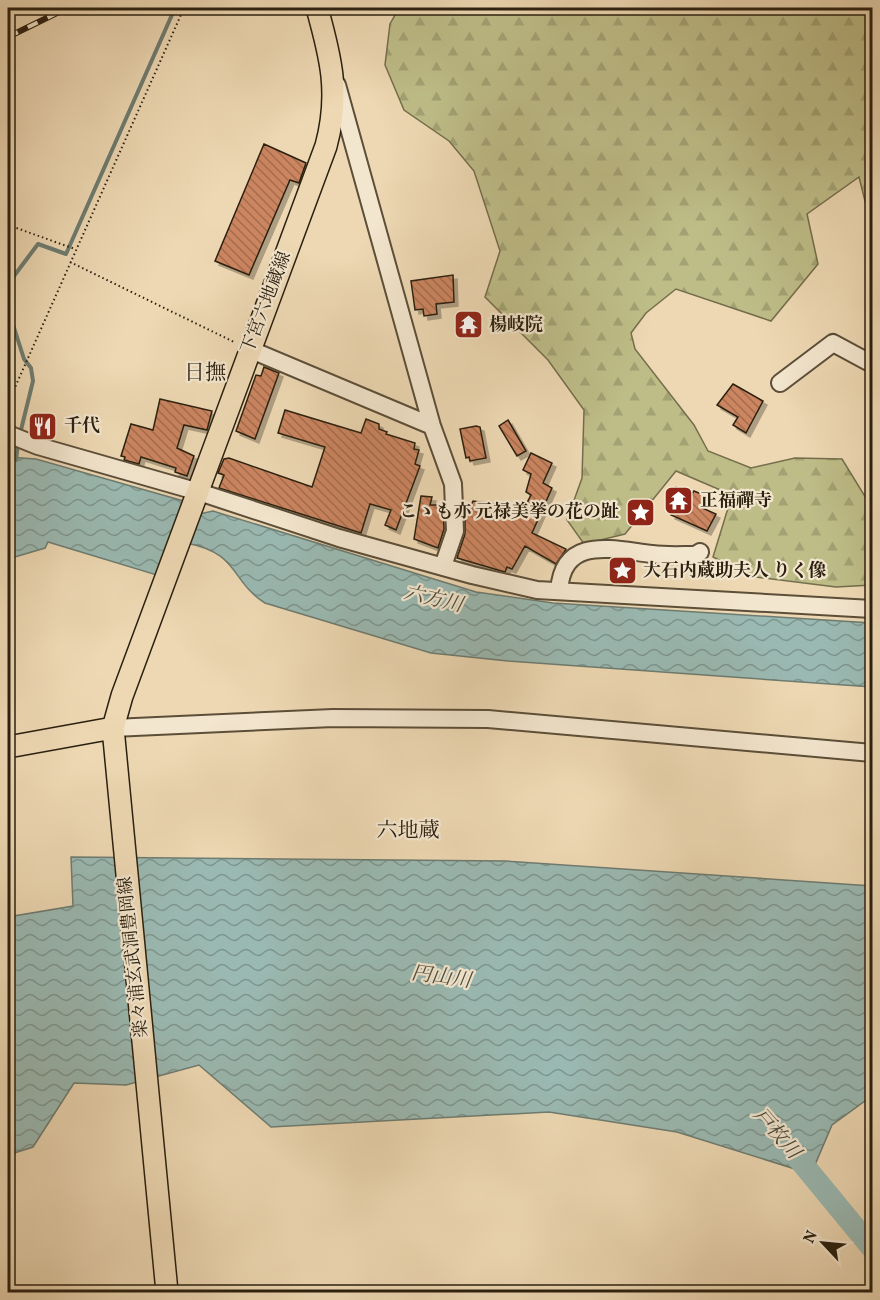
<svg xmlns="http://www.w3.org/2000/svg" width="880" height="1300" font-family="Vollkorn,'Noto Serif JP',serif">
<defs>
<pattern id="forest-firs" width="22" height="20" patternUnits="userSpaceOnUse" patternTransform="scale(1.5)"><rect width="22" height="20" fill="#bebd88"/><path d="M5 1l3.5 6h-7zM16 11l3.5 6h-7z" fill="#a3a274"/></pattern>
<pattern id="water-waves" width="16" height="10" patternUnits="userSpaceOnUse" patternTransform="scale(1.5)"><rect width="16" height="10" fill="#9ab9b2"/><path d="M0 5q4-4 8 0t8 0" fill="none" stroke="#7e968f"/></pattern>
<pattern id="building-back-hatch" width="6" height="6" patternUnits="userSpaceOnUse" patternTransform="scale(1.5)"><rect width="6" height="6" fill="#cb8560"/><path d="M-1 5l2 2M0 0l6 6M5-1l2 2" fill="none" stroke="#a56c4e"/></pattern>
<filter id="shadow"><feDropShadow dx="4" dy="4" stdDeviation="0" flood-color="#0004"/></filter>
</defs>
<rect width="100%" height="100%" fill="#edd8b3"/>
<filter id="stains"><feTurbulence type="fractalNoise" baseFrequency=".00333" numOctaves="4"/><feColorMatrix values="0 0 0 0 .2 0 0 0 0 .09 0 0 0 0 .02 0 0 0 .5 -.17"/></filter>
<radialGradient id="worn" r=".72"><stop offset=".6" stop-color="#630" stop-opacity="0"/><stop offset="1" stop-color="#630" stop-opacity=".3"/></radialGradient>
<path fill="url(#forest-firs)" stroke="#746e4c" stroke-width="1.5" d="M399,8H872V229L859,177L807,214L818,264L771,321L676,289L646,313L631,333L635,349L694,425L708,451L751,468L795,458L842,459L866,498L872,517V585L836,587L747,576L713,557L732,495L676,471L625,534L584,544L567,520L582,478L584,410L548,360L485,297L500,251L474,171L449,141L404,110L385,65L390,24Z"/>
<path fill="url(#water-waves)" stroke="#6e7c71" stroke-width="1.5" d="M8,457L36,459L187,502L195,515L213,511L476,592L553,603L872,623V687L508,661L431,653L265,603C230,581 240,553 186,543L160,576L48,542L45,548L8,559Z
M71,857L506,861L872,886V1101H865L832,1125L811,1174L677,1132L549,1112L271,1127L199,1065L126,1085L74,1083L33,1147L8,1155V917L73,906Z"/>
<g fill="none" stroke-linecap="round" stroke-linejoin="round">
<path stroke="#6e7c71" stroke-width="4" d="M8,294V284L38,244L66,254L175,8
M8,309L24,359L31,368L33,381L20,434
M16,460L18,444"/>
<path stroke="#9ab9b2" stroke-width="22" d="M793,1152L872,1248"/>
</g>
<path fill="url(#building-back-hatch)" stroke="#2b2010" stroke-width="1.5" filter="url(#shadow)" d="M264,144L306,163L299,183L290,180L249,275L215,261Z
M453,275L454,302L436,304L437,314L424,316L423,309L415,310L411,281Z
M264,367L279,373L255,439L236,431L256,375L261,376Z
M733,384L763,401L746,433L733,425L738,417L717,405Z
M160,399L212,411L207,430L184,425L177,448L194,456L187,476L175,472L176,468L141,457L139,464L124,460L125,457L121,456L131,424L153,430Z
M285,410L361,433L366,419L379,424V429L387,432L386,434L415,443L414,449L419,450L415,464L420,466L396,530L385,525L391,510L370,504L361,533L219,488L224,475L218,473L224,459L229,458L312,487L325,447L278,433Z
M508,420L526,451L517,456L499,426Z
M476,426L480,427L486,458L470,461L469,457L466,458L460,429Z
M531,453L552,463L543,483L552,488L532,533L566,549L565,551L556,564L525,546L512,569L507,567L505,572L457,558L465,534V520L473,501L503,505L521,514L531,495L526,492L531,474L523,470Z
M676,487L692,494L694,491L706,496L700,507L716,514L707,531L671,515L673,511L666,508Z
M421,496L432,497L430,505H443L444,529L438,548L414,539Z"/>
<g fill="none" stroke-linecap="round" stroke-linejoin="round">
<defs>
<path id="minor" d="M337,85L432,426L453,484L455,531L443,566
M249,349L432,426
M780,383L833,343L872,364
M8,434L38,446L199,492L339,538L472,575L537,590L872,609
M559,591C563,534 614,550 652,554C666,556 681,555 695,555L700,552
M113,728L333,718L488,719L872,753"/>
<path id="major" d="M8,747L113,728
M167,1292L113,728L122,696L326,146C340,94 331,58 317,8"/>
</defs>
<use href="#minor" stroke="#5c4e39" stroke-width="20"/>
<use href="#major" stroke="#2b2010" stroke-width="24"/>
<path stroke="#2b2010" stroke-width="2" stroke-dasharray="1.5 3" stroke-linecap="butt" d="M8,225L75,249
M70,262L234,342
M8,403L184,8"/>
<use href="#minor" stroke="#f3e6ce" stroke-width="16"/>
<use href="#major" stroke="#edd8b3" stroke-width="21"/>
<defs>
<path id="rail" d="M8,37L67,8"/>
</defs>
<use href="#rail" stroke="#2b2010" stroke-width="6"/>
<use href="#rail" stroke="#f3e6ce" stroke-width="4" stroke-dasharray="11" stroke-linecap="butt"/>
</g>
<defs>
<symbol id="temple-square" viewBox="-11 -11 22 22"><rect x="-9" y="-9" width="18" height="18" rx="4" fill="#8f2418" stroke="#f3e6ce"/><path d="M0-6L5-2H3V0L6.5 2.5H4V6H1.5V3h-3V6H-4V2.5H-6.5L-3 0V-2H-5Z" fill="#fff"/></symbol>
<symbol id="restaurant-square" viewBox="-11 -11 22 22"><rect x="-9" y="-9" width="18" height="18" rx="4" fill="#8f2418" stroke="#f3e6ce"/><path d="M-5-6h1v4h1v-4h1v4h1v-4h1v5L-1.5 .5V6h-2V.5L-5-1ZM5-6V6H3V1.5H1.5Q1.5-4 5-6Z" fill="#fff"/></symbol>
<symbol id="sight-square" viewBox="-11 -11 22 22"><rect x="-9" y="-9" width="18" height="18" rx="4" fill="#8f2418" stroke="#f3e6ce"/><path d="M0-6L1.8-2.2L6-1.7L2.9 1.2L3.7 5.4L0 3.3L-3.7 5.4L-2.9 1.2L-6-1.7L-1.8-2.2Z" fill="#fff"/></symbol>
</defs>
<g fill-rule="evenodd">
<use href="#temple-square" x="452" y="308" width="33" height="33"/>
<use href="#restaurant-square" x="26" y="410" width="33" height="33"/>
<use href="#temple-square" x="662" y="484" width="33" height="33"/>
<use href="#sight-square" x="624" y="496" width="33" height="33"/>
<use href="#sight-square" x="606" y="554" width="33" height="33"/>
</g>
<g text-anchor="middle" dominant-baseline="central" stroke-width="4.5" stroke-linejoin="round" paint-order="stroke">
<g font-size="18" fill="#2b2010" stroke="#f3e6ce">
<text transform="translate(267 303) rotate(-69)">下宮六地蔵線</text>
<text transform="translate(134 957) rotate(-96)">楽々浦玄武洞豊岡線</text>
</g>
<g font-size="18" font-weight="bold" fill="#2b2010" stroke="#f3e6ce" text-anchor="start">
<text x="489" y="325">楊岐院</text>
<text x="64" y="426">千代</text>
<text x="700" y="501">正福禪寺</text>
<text x="619" y="512" text-anchor="end">こゝも亦 元禄美挙の花の趾</text>
<text x="643" y="571">大石内蔵助夫人 りく像</text>
</g>
<g font-size="20" font-style="italic" fill="#4c4e41" stroke="#f3e6ce">
<text transform="translate(433 600) rotate(13)">六方川</text>
<text transform="translate(441 978) rotate(8)">円山川</text>
<text transform="translate(776 1134) rotate(49)">戸枚川</text>
</g>
<g font-size="21" fill="#2b2010" stroke="#f3e6ce">
<text x="205" y="373">日撫</text>
<text x="408" y="831">六地蔵</text>
</g>
</g>
<rect width="880" height="1300" fill="none" stroke="#edd8b3" stroke-width="30"/>
<rect x="9" y="9" width="862" height="1282" fill="none" stroke="#2b2010" stroke-width="3"/>
<rect x="15" y="15" width="850" height="1270" fill="none" stroke="#2b2010" stroke-width="1.5"/>
<g transform="translate(823 1243) rotate(296)" stroke="#f3e6ce" stroke-width="4.5" paint-order="stroke">
<path d="M0-4.5L10 22L0 15L-10 22Z" fill="#2b2010"/>
<text y="-9" font-size="16" font-weight="bold" text-anchor="middle" fill="#2b2010">N</text>
</g>
<rect width="100%" height="100%" filter="url(#stains)"/>
<rect width="100%" height="100%" fill="url(#worn)"/>
</svg>
